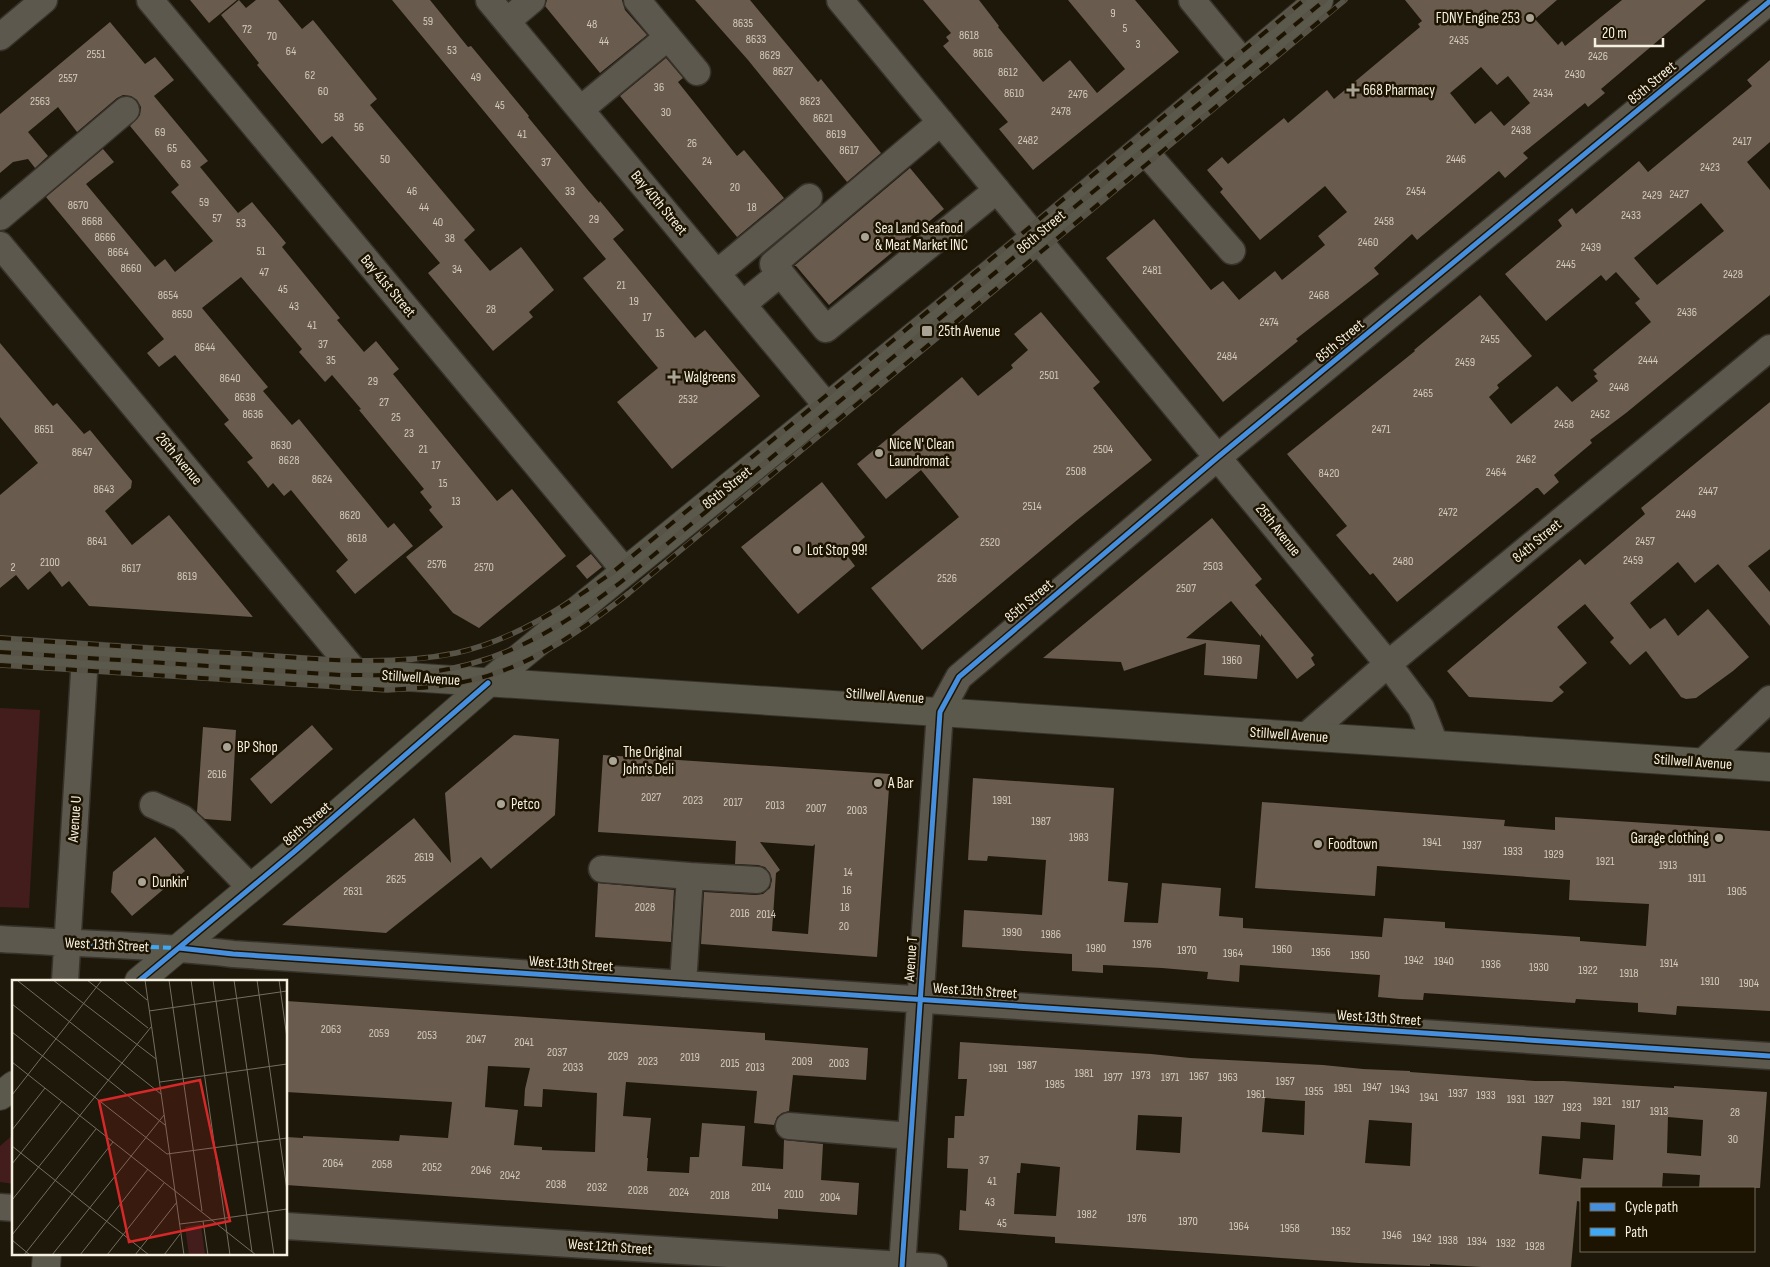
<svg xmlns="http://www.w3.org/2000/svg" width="1770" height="1267" font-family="'Sofia Sans Condensed',sans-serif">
<rect width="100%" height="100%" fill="#1e180b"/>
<path fill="#421d1c" d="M0,708L40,710L29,908L0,907Z
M14,1134V1184L0,1182V1146Z"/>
<path fill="#695b4d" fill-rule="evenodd" d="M190,0H237L209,23Z
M239,0L246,8L256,0H278L302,29L313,20L377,99L370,105L475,230L464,240L490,271L521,247L554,290L529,312L533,317L493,351L428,273L440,263L332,136L322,144L257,65L259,63L221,15Z
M392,0H430L468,47L471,46L529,116L528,117L587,189L599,203L600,201L624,230L613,239L695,338L705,330L760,396L672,469L617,402L658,368L583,278L606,259Z
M547,0H622L625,10L647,35L600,73L545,6Z
M695,0H750L818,82L821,79L881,153L847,182L748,60Z
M923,0H979L999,26L998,27L1043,82L1070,60L1097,93L1125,69L1068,0H1135L1179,52L1033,170L999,129L1008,122L943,46L949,41L946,37L951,33Z
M1405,0H1557L1535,19L1558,45L1562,41L1565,46L1622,0H1706L1601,89L1605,93L1588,107L1585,103L1523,153L1528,158L1505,178L1499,171L1417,240L1412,234L1374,268L1379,274L1296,339L1298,341L1223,402L1106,258L1154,219L1211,290L1223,281L1239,300L1275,271L1282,280L1325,245L1318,236L1347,212L1325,186L1260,240L1220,192L1223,189L1207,170L1222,157L1228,164L1284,118L1288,123L1327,90L1334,99L1420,27L1418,24L1422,21ZM1481,67L1497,85L1508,76L1530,103L1504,126L1491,111L1475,124L1450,93Z
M110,22L145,64L155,57L174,80L154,96L208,161L200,167L238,213L252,202L286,243L282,247L340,318L337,320L364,352L376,341L399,369L393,374L497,501L512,489L566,556L479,628L453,613L406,557L443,527L429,510L432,507L420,492L424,489L359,410L361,409L332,375L325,382L299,352L302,349L241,277L202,308L268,387L263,391L292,425L299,419L388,528L394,523L413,546L355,594L336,571L348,560L291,490L284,496L273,483L268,488L258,475L247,462L253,458L224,424L229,420L175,355L159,367L147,353L164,339L46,197L103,149L114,162L86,184L155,267L165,259L175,272L213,241L171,192L179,185L130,126L140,115L141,107L137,100L131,96L123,95L117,98L77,132L58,107L28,132L48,156L35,168L28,159L13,162L0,173V114Z
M666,58L683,78L678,82L737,156L744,150L784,198L737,237L620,96Z
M1770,60V142L1747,162L1770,190V295L1626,413L1590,440L1592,443L1554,475L1559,482L1544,495L1538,488H1536L1397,602L1373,573L1370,575L1336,535L1347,526L1287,454L1415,351L1414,350L1480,295L1532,356L1497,385L1499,388L1489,397L1511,424L1557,386L1572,402L1598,381L1594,376L1597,374L1593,370L1651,322L1635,303L1640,299L1616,272L1606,281L1601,275L1546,321L1505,274L1562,226L1558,220L1572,208L1576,214L1639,161L1648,172L1752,86L1747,80ZM1701,203L1724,231L1657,285L1634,258Z
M910,168L944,209L829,305L796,266H794Z
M1041,312L1100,382L1093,388L1152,460L1076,521L922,650L871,588L959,517L921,470L886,499L857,464L962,377L978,396L1013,368L1011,365L1028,350L1014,334Z
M0,343L53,406L57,403L84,434L90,430L132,481L131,488L105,511L132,545L169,515L253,617L89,606L69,581L62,587L50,571L28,590L16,575L0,588V495L38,463L0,417Z
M1770,402V549L1748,566L1770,592V626L1718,564L1695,583L1678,562L1630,603L1650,629L1665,618L1678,636L1708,609L1749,657L1733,671L1696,698L1686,699L1681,697L1646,651L1630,665L1610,642L1614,638L1585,604L1557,627L1587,663L1559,687L1564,692L1552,702L1469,697L1447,671L1580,559L1585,565L1645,514L1641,508Z
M822,482L865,537L846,554L855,566L798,614L741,547Z
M1212,518L1262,579L1255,585L1314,655L1311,658L1315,665L1297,679L1261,634V637L1231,601L1186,638L1260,645L1257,679L1204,675L1206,643L1124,671L1121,662L1043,658Z
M591,554L602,567L587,579L576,566Z
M312,725L333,749L271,804L250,779Z
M203,727L236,730L231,821L205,819L197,812Z
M514,735L559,739L555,815L491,869L481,857L386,933L282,925L414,818L451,863L445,793Z
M603,755L890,774L877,957L701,944L704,892L756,895L763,894L770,888L772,880L770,873L765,867L758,865L735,864L736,841L598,832ZM760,842L813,846L815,844L808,934L772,931L776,873L780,870Z
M973,778L1114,788L1108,881L1128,883L1124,922L1158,923L1162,883L1221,888L1219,916L1243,918V928L1382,937L1384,918L1445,922V928L1580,937V941L1646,946L1649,904L1569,900L1570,880L1377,866L1375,896L1255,888L1262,802L1505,820L1504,826L1555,830V817L1770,831V1011L1677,1006L1676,1015L1638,1012V1003L1576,999L1575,1003L1424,993L1423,1000L1400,999L1378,997L1380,975L1240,965L1239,982L1207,979L1208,972L1162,968L1103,965V973L1072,971V954L962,947L964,910L1042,915L1046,860L988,856L987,861L968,860Z
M155,837L185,871L132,916L111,892L113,872Z
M598,883L674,890L671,942L595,937Z
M286,1001L765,1033V1040L868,1048L866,1080L793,1075L789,1111L782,1113L777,1117L774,1125L754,1123L757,1091L626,1082L623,1116L651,1118L647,1158H648L647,1171L689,1173L690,1157H699L702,1123L745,1126L742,1166L783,1169L784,1140L823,1144L821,1180L859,1183L857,1215L778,1209V1219L286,1185V1137L303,1138V1136L399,1141L400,1135L448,1138L452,1102L286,1092ZM488,1066L530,1068L525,1089L524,1106L542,1107L543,1089L597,1093L595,1152L542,1150V1147L514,1145L518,1110L485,1107Z
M960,1042L1151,1054L1190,1058L1323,1065L1363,1069L1410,1071V1072L1535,1081H1564L1674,1088V1086L1767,1092L1760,1188H1699L1700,1175L1663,1173L1662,1188H1581V1202L1577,1201L1571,1267H1482L1430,1264V1266L1359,1263L1055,1243V1237L959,1230L960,1210L966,1211L968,1169L947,1168L948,1138H954L955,1116H964L967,1079H958ZM1265,1098L1305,1101L1304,1135L1262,1132ZM1138,1115L1182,1117L1180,1153L1136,1150ZM1668,1117L1703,1120L1701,1156L1667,1153ZM1369,1120L1412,1123L1410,1166L1365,1163ZM1581,1122L1615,1125L1613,1160L1583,1158L1581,1179L1539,1174L1542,1136L1580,1139ZM1021,1163L1060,1167L1056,1216L1014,1214L1017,1173H1020Z"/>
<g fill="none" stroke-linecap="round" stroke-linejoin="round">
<defs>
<path id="minor" d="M150,0L625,571
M489,0L827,406
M637,0L697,72
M840,0L1388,664L1421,708L1435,744
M1192,0L1244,63
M507,21L532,0
M0,37L44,0
M581,109L668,37
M941,122L773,264L826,329L997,190
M1142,148L1232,251
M0,217L126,110
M0,245L357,674
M717,273L809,197
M743,304L781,273
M1306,736L1388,664L1770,348
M1703,762L1770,699
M153,805L182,818L192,827L251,888
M602,869L690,876
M0,939C78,944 156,945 233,954L1770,1056
M65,981L85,657
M683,984L690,876L757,880
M789,1126L911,1136
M0,1207L14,1208
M286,1226L934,1267
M902,1267L940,712L959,677L1218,457L1770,1"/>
<path id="major" d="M0,650L1770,767
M139,981L295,851L488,683L1036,237L1319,0
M0,1096L14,1085
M46,1267L47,1253"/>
</defs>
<use href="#minor" stroke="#37332b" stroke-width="29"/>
<use href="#major" stroke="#37332b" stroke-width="30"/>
<use href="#minor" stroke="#5c584e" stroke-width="26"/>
<use href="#major" stroke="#5a594b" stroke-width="28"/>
<defs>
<path id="rail" d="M0,638C82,644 163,649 245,654C315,659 387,667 456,653C515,640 565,606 613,572L1304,0
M0,652L342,675C369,675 396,676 423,673C502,664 559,629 621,582L1325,0
M0,665L387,690C412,688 438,688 463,682C528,669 578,633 629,593L1345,0"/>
</defs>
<use href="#rail" stroke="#585347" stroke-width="5.5"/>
<use href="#rail" stroke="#1c1300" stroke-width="4" stroke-dasharray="11" stroke-linecap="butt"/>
<path stroke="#3fa9f5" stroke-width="4" stroke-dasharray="8 4" stroke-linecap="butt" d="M67,944L179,948"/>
<defs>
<path id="cycleway" d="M179,948L233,954L1770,1056
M139,981L295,851L488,683
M902,1267L940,712L959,677L1218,457L1770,1"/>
</defs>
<use href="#cycleway" stroke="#1c1300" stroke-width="8"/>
<use href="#cycleway" stroke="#468fdf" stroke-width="5"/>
</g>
<g fill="#aaa496" stroke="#1c1300" stroke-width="2">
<circle cx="1530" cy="18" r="5"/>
<path d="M1350.5 82.5h5v5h5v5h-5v5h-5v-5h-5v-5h5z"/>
<circle cx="865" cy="237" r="5"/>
<rect x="921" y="325" width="12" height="12" rx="2.5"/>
<path d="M671.5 369.5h5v5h5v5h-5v5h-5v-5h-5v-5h5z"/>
<circle cx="879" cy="453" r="5"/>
<circle cx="797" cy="550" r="5"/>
<circle cx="227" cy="747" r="5"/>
<circle cx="613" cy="761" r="5"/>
<circle cx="878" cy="783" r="5"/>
<circle cx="501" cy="804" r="5"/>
<circle cx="1719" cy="838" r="5"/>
<circle cx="1318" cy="844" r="5"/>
<circle cx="142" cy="882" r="5"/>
</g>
<g text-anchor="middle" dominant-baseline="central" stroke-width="5" stroke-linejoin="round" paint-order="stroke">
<g font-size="12" fill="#d3cbbc">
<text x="1113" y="13">9</text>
<text x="428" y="21">59</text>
<text x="743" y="23">8635</text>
<text x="592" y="24">48</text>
<text x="1125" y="28">5</text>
<text x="247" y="29">72</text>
<text x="969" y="35">8618</text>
<text x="272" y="36">70</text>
<text x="756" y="39">8633</text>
<text x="1459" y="40">2435</text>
<text x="604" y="41">44</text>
<text x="1138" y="44">3</text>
<text x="452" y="50">53</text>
<text x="291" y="51">64</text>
<text x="983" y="53">8616</text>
<text x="96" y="54">2551</text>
<text x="770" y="55">8629</text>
<text x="1598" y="56">2426</text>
<text x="783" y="71">8627</text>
<text x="1008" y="72">8612</text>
<text x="1575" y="74">2430</text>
<text x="310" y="75">62</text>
<text x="476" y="77">49</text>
<text x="68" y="78">2557</text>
<text x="659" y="87">36</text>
<text x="323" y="91">60</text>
<text x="1014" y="93">8610</text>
<text x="1543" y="93">2434</text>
<text x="1078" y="94">2476</text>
<text x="40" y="101">2563</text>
<text x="810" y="101">8623</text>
<text x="500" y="105">45</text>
<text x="1061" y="111">2478</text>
<text x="666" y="112">30</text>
<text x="339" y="117">58</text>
<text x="823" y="118">8621</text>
<text x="359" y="127">56</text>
<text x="1521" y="130">2438</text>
<text x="160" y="132">69</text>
<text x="522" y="134">41</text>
<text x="836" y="134">8619</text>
<text x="1028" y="140">2482</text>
<text x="1742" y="141">2417</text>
<text x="692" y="143">26</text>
<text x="172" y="148">65</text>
<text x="849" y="150">8617</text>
<text x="385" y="159">50</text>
<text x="1456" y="159">2446</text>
<text x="707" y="161">24</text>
<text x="546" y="162">37</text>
<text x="186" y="164">63</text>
<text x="1710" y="167">2423</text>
<text x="735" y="187">20</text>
<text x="412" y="191">46</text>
<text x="570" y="191">33</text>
<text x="1416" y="191">2454</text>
<text x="1679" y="194">2427</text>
<text x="1652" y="195">2429</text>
<text x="204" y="202">59</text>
<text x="78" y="205">8670</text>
<text x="424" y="207">44</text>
<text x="752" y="207">18</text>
<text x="1631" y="215">2433</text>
<text x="217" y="218">57</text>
<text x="594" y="219">29</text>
<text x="92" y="221">8668</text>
<text x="1384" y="221">2458</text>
<text x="438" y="222">40</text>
<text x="241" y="223">53</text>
<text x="105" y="237">8666</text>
<text x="450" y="238">38</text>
<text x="1368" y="242">2460</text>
<text x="1591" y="247">2439</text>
<text x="261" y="251">51</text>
<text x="118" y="252">8664</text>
<text x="1566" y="264">2445</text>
<text x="131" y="268">8660</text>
<text x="457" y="269">34</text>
<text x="1152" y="270">2481</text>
<text x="264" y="272">47</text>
<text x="1733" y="274">2428</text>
<text x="621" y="285">21</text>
<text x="283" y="289">45</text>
<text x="168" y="295">8654</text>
<text x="1319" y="295">2468</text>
<text x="634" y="301">19</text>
<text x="294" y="306">43</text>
<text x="491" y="309">28</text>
<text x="1687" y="312">2436</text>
<text x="182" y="314">8650</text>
<text x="647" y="317">17</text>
<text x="1269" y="322">2474</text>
<text x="312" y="325">41</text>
<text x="660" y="333">15</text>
<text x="1490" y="339">2455</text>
<text x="323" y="344">37</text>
<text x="205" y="347">8644</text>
<text x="1227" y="356">2484</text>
<text x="331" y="360">35</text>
<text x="1648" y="360">2444</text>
<text x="1465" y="362">2459</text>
<text x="1049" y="375">2501</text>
<text x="230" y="378">8640</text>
<text x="373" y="381">29</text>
<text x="1619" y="387">2448</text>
<text x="1423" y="393">2465</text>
<text x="245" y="397">8638</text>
<text x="688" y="399">2532</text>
<text x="384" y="402">27</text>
<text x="253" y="414">8636</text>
<text x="1600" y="414">2452</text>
<text x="396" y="417">25</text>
<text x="1564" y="424">2458</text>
<text x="44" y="429">8651</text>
<text x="1381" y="429">2471</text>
<text x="409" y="433">23</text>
<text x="281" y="445">8630</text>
<text x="423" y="449">21</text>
<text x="1103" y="449">2504</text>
<text x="82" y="452">8647</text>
<text x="1526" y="459">2462</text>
<text x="289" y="460">8628</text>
<text x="436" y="465">17</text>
<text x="1076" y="471">2508</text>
<text x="1496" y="472">2464</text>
<text x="1329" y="473">8420</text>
<text x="322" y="479">8624</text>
<text x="443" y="483">15</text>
<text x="104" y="489">8643</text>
<text x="1708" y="491">2447</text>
<text x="456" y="501">13</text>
<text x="1032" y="506">2514</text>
<text x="1448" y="512">2472</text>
<text x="1686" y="514">2449</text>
<text x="350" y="515">8620</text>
<text x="357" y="538">8618</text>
<text x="97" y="541">8641</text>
<text x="1645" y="541">2457</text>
<text x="990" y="542">2520</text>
<text x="1633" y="560">2459</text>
<text x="1403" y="561">2480</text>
<text x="50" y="562">2100</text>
<text x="437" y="564">2576</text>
<text x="1213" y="566">2503</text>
<text x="13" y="567">2</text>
<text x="484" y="567">2570</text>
<text x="131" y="568">8617</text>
<text x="187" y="576">8619</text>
<text x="947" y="578">2526</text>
<text x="1186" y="588">2507</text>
<text x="1232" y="660">1960</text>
<text x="217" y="774">2616</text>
<text x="651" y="797">2027</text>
<text x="693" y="800">2023</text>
<text x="1002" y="800">1991</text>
<text x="733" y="802">2017</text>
<text x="775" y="805">2013</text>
<text x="816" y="808">2007</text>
<text x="857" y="810">2003</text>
<text x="1041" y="821">1987</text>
<text x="1079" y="837">1983</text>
<text x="1432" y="842">1941</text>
<text x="1472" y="845">1937</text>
<text x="1513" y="851">1933</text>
<text x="1554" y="854">1929</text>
<text x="424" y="857">2619</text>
<text x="1605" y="861">1921</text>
<text x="1668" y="865">1913</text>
<text x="848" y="872">14</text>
<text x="1697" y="878">1911</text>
<text x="396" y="879">2625</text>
<text x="847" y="890">16</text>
<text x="353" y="891">2631</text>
<text x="1737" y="891">1905</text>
<text x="645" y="907">2028</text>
<text x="845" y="907">18</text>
<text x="740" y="913">2016</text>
<text x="766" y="914">2014</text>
<text x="844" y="926">20</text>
<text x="1012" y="932">1990</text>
<text x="1051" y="934">1986</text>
<text x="1142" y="944">1976</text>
<text x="1096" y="948">1980</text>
<text x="1282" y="949">1960</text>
<text x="1187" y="950">1970</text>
<text x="1321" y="952">1956</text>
<text x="1233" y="953">1964</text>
<text x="1360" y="955">1950</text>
<text x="1414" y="960">1942</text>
<text x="1444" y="961">1940</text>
<text x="1669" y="963">1914</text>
<text x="1491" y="964">1936</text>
<text x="1539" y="967">1930</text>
<text x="1588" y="970">1922</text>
<text x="1629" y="973">1918</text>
<text x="1710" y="981">1910</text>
<text x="1749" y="983">1904</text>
<text x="331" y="1029">2063</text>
<text x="379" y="1033">2059</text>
<text x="427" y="1035">2053</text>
<text x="476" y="1039">2047</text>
<text x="524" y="1042">2041</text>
<text x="557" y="1052">2037</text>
<text x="618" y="1056">2029</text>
<text x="690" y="1057">2019</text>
<text x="648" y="1061">2023</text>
<text x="802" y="1061">2009</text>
<text x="730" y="1063">2015</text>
<text x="839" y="1063">2003</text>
<text x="1027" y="1065">1987</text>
<text x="573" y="1067">2033</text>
<text x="755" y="1067">2013</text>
<text x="998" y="1068">1991</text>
<text x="1084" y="1073">1981</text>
<text x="1141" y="1075">1973</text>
<text x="1199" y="1076">1967</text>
<text x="1113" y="1077">1977</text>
<text x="1170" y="1077">1971</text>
<text x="1228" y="1077">1963</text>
<text x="1285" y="1081">1957</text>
<text x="1055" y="1084">1985</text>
<text x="1372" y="1087">1947</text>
<text x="1343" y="1088">1951</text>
<text x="1400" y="1089">1943</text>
<text x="1314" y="1091">1955</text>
<text x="1458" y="1093">1937</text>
<text x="1256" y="1094">1961</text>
<text x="1486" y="1095">1933</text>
<text x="1429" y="1097">1941</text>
<text x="1516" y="1099">1931</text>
<text x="1544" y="1099">1927</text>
<text x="1602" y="1101">1921</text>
<text x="1631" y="1104">1917</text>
<text x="1572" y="1107">1923</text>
<text x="1659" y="1111">1913</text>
<text x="1735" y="1112">28</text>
<text x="1733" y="1139">30</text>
<text x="984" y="1160">37</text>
<text x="333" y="1163">2064</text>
<text x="382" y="1164">2058</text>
<text x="432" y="1167">2052</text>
<text x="481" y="1170">2046</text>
<text x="510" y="1175">2042</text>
<text x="992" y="1181">41</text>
<text x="556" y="1184">2038</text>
<text x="597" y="1187">2032</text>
<text x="761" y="1187">2014</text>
<text x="638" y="1190">2028</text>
<text x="679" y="1192">2024</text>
<text x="794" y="1194">2010</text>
<text x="720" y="1195">2018</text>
<text x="830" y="1197">2004</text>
<text x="990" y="1202">43</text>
<text x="1087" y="1214">1982</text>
<text x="1137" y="1218">1976</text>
<text x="1188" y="1221">1970</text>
<text x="1002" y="1223">45</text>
<text x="1239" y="1226">1964</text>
<text x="1290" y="1228">1958</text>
<text x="1341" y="1231">1952</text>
<text x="1392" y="1235">1946</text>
<text x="1422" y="1238">1942</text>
<text x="1448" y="1240">1938</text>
<text x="1477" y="1241">1934</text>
<text x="1506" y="1243">1932</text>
<text x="1535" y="1246">1928</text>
</g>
<g font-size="15" fill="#f6f0e1" stroke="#1c1300" text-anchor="start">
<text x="1520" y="18" text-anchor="end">FDNY Engine 253</text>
<text x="1363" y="90">668 Pharmacy</text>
<text x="875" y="228">Sea Land Seafood<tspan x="875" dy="17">&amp; Meat Market INC</tspan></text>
<text x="938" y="331">25th Avenue</text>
<text x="684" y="377">Walgreens</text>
<text x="889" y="444">Nice N' Clean<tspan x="889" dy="17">Laundromat</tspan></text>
<text x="807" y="550">Lot Stop 99!</text>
<text x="237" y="747">BP Shop</text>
<text x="623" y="752">The Original<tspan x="623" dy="17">John's Deli</tspan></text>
<text x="888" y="783">A Bar</text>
<text x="511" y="804">Petco</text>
<text x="1709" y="838" text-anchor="end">Garage clothing</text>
<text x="1328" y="844">Foodtown</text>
<text x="152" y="882">Dunkin'</text>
</g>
<g font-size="15" fill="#f6f0e1" stroke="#1c1300">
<text transform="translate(1652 83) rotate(-40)">85th Street</text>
<text transform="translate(659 203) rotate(50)">Bay 40th Street</text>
<text transform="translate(1041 232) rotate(-40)">86th Street</text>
<text transform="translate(388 286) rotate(50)">Bay 41st Street</text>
<text transform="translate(1340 341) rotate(-40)">85th Street</text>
<text transform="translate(179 459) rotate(50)">26th Avenue</text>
<text transform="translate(727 488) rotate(-39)">86th Street</text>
<text transform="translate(1278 530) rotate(51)">25th Avenue</text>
<text transform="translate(1537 541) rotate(-40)">84th Street</text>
<text transform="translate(1029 601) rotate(-40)">85th Street</text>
<text transform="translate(421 678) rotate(4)">Stillwell Avenue</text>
<text transform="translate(885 696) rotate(4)">Stillwell Avenue</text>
<text transform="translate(1289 735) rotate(4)">Stillwell Avenue</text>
<text transform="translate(1693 762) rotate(4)">Stillwell Avenue</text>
<text transform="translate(75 819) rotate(-86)">Avenue U</text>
<text transform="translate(307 824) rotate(-41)">86th Street</text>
<text transform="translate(107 945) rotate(3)">West 13th Street</text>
<text transform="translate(911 959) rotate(-86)">Avenue T</text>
<text transform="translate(571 964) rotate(4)">West 13th Street</text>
<text transform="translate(975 991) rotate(4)">West 13th Street</text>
<text transform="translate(1379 1018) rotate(4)">West 13th Street</text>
<text transform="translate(610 1247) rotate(4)">West 12th Street</text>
</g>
</g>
<g transform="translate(12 980)">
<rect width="275" height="275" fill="#1e180b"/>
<path d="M189,244L193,275H177L173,247Z" fill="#421d1c"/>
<path fill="none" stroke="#746e61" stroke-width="1" d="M41,0L144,79M75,0L136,48M111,0L135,20M133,0L172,275M157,0L190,231M179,0L218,275M201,0L240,272M222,0L262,275M245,0L275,210M267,0L275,58M6,1L149,114M0,24L153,145M137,31L275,11M0,52L155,174L275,158M0,82L244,275M148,102L275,84M0,115L90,0M0,150L33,108M0,166L137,275M0,184L50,121M0,220L139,47M200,240L275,229M191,241L196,275M168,244L200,240M0,255L84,149M0,260L18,275M12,275L101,162M40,275L152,135M68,275L136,189M95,275L152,203M123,275L165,222M152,275L168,254"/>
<path fill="#d62828" fill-opacity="0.15" stroke="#d62828" stroke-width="2.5" d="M188,100L218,241L117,262L87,121Z"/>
<rect width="275" height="275" fill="none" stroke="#f6f0e1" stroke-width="2.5"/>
</g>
<rect x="1580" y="1187" width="175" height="65" fill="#1c1300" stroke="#736b5a"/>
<rect x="1590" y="1203" width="25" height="8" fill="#468fdf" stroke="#736b5a"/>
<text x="1625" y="1212" font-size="15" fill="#f6f0e1">Cycle path</text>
<rect x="1590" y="1228" width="25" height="8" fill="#3fa9f5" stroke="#736b5a"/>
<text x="1625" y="1237" font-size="15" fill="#f6f0e1">Path</text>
<path d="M1595 38v8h68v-8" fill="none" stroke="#f6f0e1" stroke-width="2.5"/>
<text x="1602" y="38" font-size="15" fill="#f6f0e1" stroke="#1c1300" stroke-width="4" paint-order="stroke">20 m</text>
</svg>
